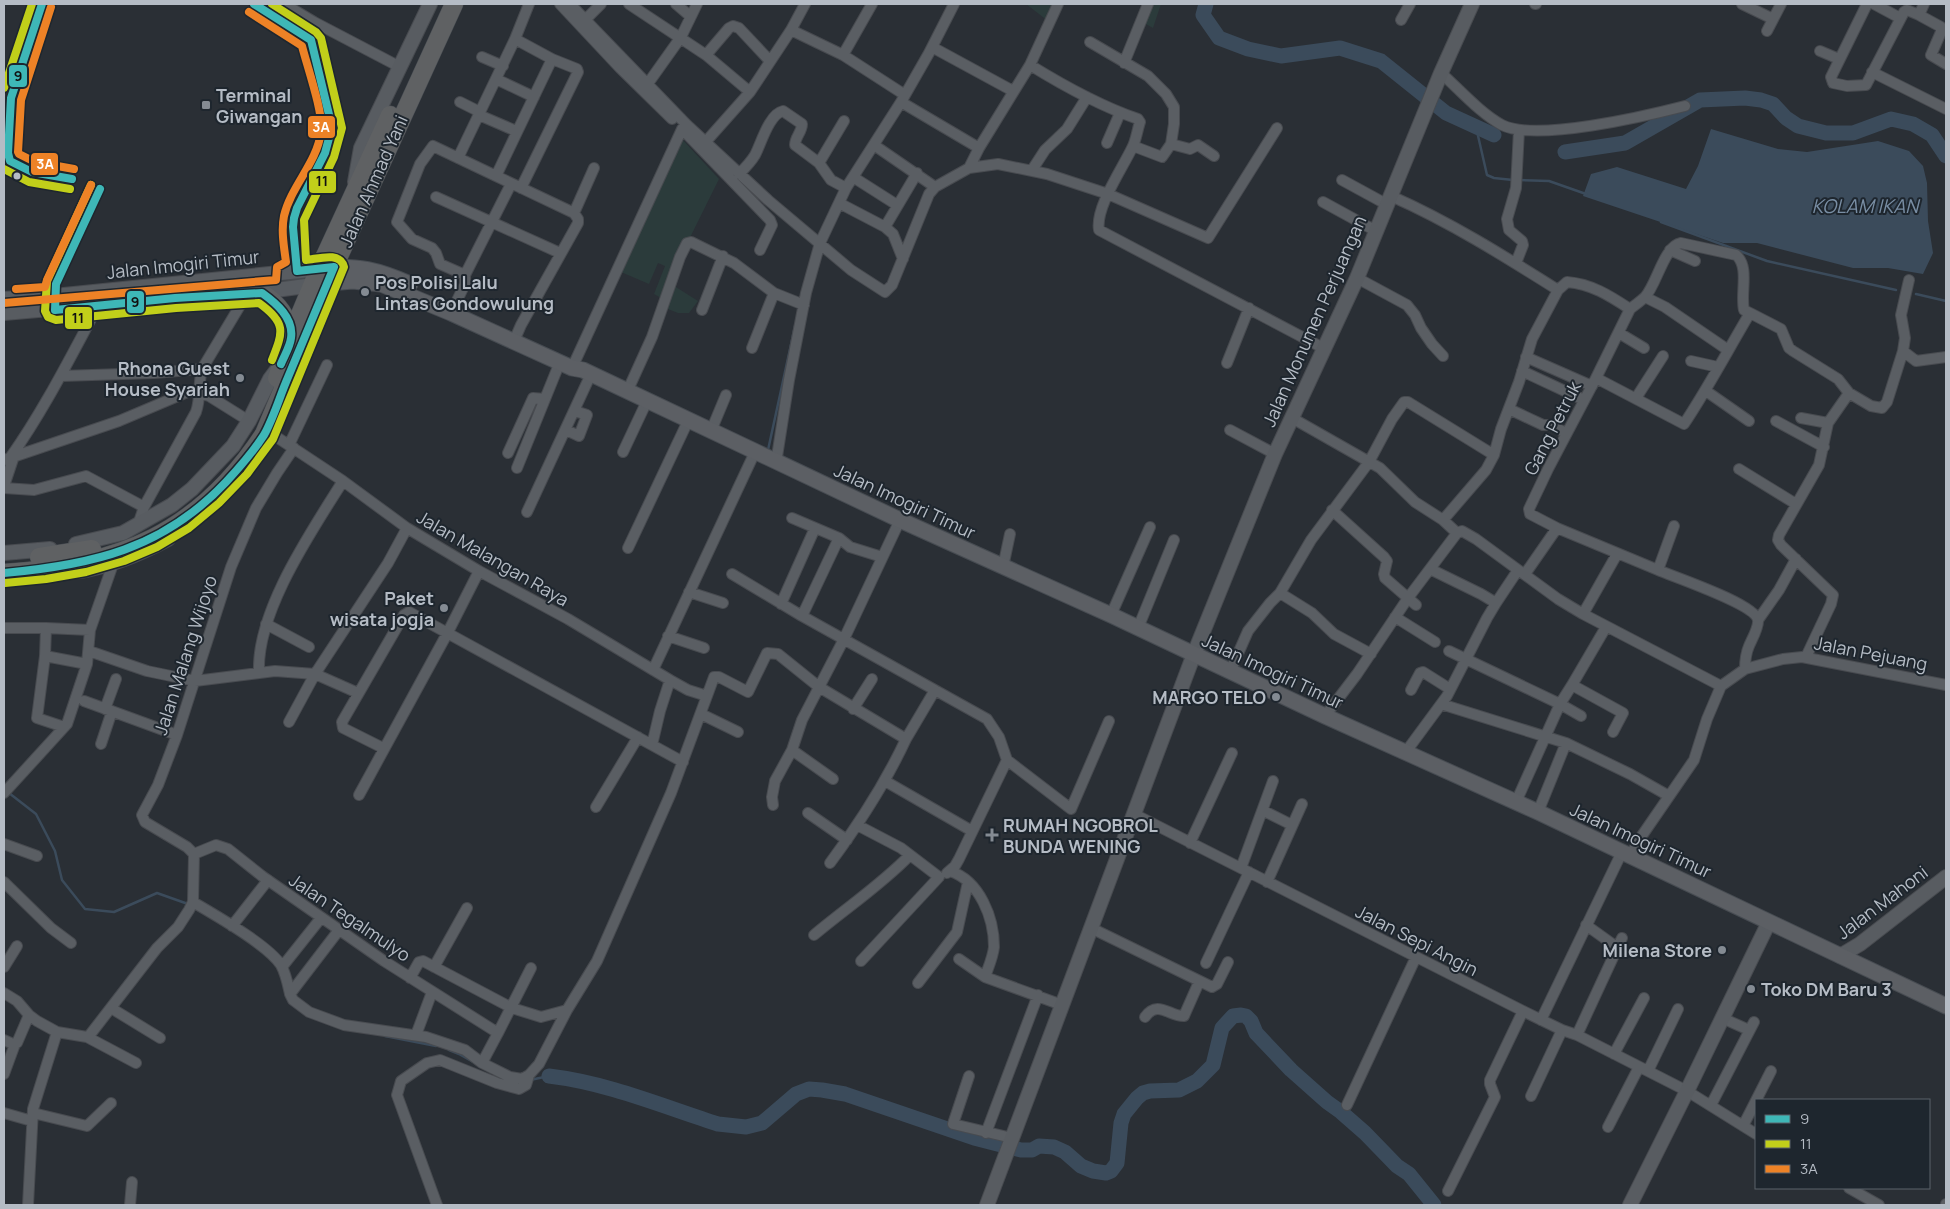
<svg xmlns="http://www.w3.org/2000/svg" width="1950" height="1209" font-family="Manrope,sans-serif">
<rect width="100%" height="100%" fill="#2a2f35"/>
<path fill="#2b3b3b" d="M1026,4H1054L1048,21Z
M1151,4H1161L1153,28L1144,23Z
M681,138L719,179L668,282L698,301L689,313H678L660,306L661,298L654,294L665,266L658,263L649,284L621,272Z"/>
<path fill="#3b4b5b" d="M1711,129L1778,149L1807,152L1878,141L1909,151L1923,166L1927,183L1928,221L1933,253L1923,274L1888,268H1853L1757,243H1723L1583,196L1591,174L1617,167L1686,189L1698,166Z"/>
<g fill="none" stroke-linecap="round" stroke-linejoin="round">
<path stroke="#3b4b5b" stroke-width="2.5" d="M1476,127L1487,175L1494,178L1513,180
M1519,180L1549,181L1586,194
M1661,222L1767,261L1896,290
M1916,294L1946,301
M768,450L795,326
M9,793L36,814L55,851L62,880L85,909L114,912L157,893L188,904
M385,1036L436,1046
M449,1050L459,1054L475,1063
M530,1080L549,1076"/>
<path stroke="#3b4b5b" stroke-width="15" d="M1206,4L1203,15L1219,38L1248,49L1281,56L1340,48L1381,61L1446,113L1494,135
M1565,152L1625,143L1700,100L1745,98L1761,100L1773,104L1786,118L1798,126L1826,133H1853L1891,119L1913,124L1932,135L1946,156
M549,1076C608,1083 662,1106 718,1124L746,1127L762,1123L796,1094L809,1089L822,1090L845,1094L974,1138L1021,1150H1032L1039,1146L1054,1147L1065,1152L1081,1166L1093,1171L1106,1173L1111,1171L1117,1163L1121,1123L1124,1114L1137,1098L1143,1093L1150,1091L1179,1090L1197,1081L1213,1065L1222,1028L1233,1016L1241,1015L1246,1016L1251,1021L1256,1033L1291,1070L1327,1102L1341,1112L1365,1133L1397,1166L1409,1174L1434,1205"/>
<defs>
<path id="street" d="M284,4L314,22L400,67
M560,4L620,68L672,119
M570,4L687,125L768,200L851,270L885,292L892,285L929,194L935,187L969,168L998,164L1047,174L1108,194L1208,238L1277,128
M629,4L706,55L750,92
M676,4L690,16
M1535,4H1536
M1742,4L1773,19
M1867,4L1831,77L1833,83L1847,86L1866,85L1904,12L1907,10L1919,15L1924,4
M1874,4L1900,18
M1919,15L1941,27V32L1931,55L1946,64
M585,20L601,4
M1401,20L1410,4
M791,30L843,55L905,95
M1767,31L1781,4
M515,39L529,4
M1090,42L1148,76L1166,94L1174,107V124L1171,144L1162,157L1133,146
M932,47L1013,91
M1820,51L1839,59
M706,55L729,28L733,26L739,28L770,61
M843,55L872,4
M482,57L503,66
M1124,63L1148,4
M1030,65L1058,4
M1872,72L1946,109
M1441,73C1459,89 1481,114 1502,125C1536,142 1646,116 1685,106
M496,79L534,97
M644,89L681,37L697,4
M460,102L480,112
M901,102L979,148L1030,65C1064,86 1100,106 1138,119L1140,122C1137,131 1136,141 1132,148C1122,169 1095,208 1099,230L1325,349
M479,115L516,131
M683,130L770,220L772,225L760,250
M1107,143L1120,113
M1171,144L1190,149L1198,145L1214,156
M874,145L935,187
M702,146L750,92L791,30L805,4
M458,158L515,39L552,59L577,69L578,72L521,188
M819,163L844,121
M969,168L979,148
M1032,170L1045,150L1067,129L1087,97
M739,174C745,168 751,162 755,155C761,144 769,114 783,111L802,124C802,132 795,137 795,145L819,163L831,180L846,188
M853,177L897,205
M1342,180L1386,204
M1391,196C1450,222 1504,256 1558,290L1532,339L1519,382L1501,429L1494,455L1486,470L1443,520
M436,197L560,253
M1323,202L1376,231
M839,203L885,227L893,234L903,259
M574,213L594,168
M885,227L917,173
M1670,250L1695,261
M1516,263L1523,245L1522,241L1509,230L1507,219L1516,188L1519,130
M465,275L440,264L436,253L432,248L412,239L397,222L420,164L433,146L496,176
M1357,278L1407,305L1415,315L1421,328L1432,344L1443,356
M1558,290L1567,282C1592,284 1610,296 1630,309C1635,305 1641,301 1645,297C1657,284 1664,246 1681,243L1736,255C1750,267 1740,293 1744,310L1750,313
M1645,297L1665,307L1728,350
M702,310L723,256
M451,313L465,284V275L511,184
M1619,333L1644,348
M514,341L521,325L578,223V219L574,213L496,176L552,59
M752,348L774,293
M1903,351L1916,361L1946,357
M1526,357L1592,386
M1691,361L1718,367
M1227,363L1249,308
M572,368L682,129L686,126
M1522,371L1584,400
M61,376L154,373L202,369
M1596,378L1630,309
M1706,391L1749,421
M627,392L652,337L680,257L687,243L691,242L734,263L774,293L804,305
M1636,398L1663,356
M1509,409L1543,425H1550L1566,433
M1292,418L1380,468L1415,502L1443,520L1457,533
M1801,418L1828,423
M1776,421L1824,447
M566,430L579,436L587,415L575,411
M1230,430L1275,454
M711,431L726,395
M272,434L343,481L407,528L479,571L568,619L670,680L688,690L707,696
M289,445L327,365
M623,452L647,401
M508,453L533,398L545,399
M10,458C44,410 70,358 98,306
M4,460L119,421L190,391L209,396L249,421
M776,463L789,380L806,293L820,243L846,188L901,102L929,53L954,4
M517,468L560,362
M1739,469L1796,504
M4,486L14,456
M4,488L34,490L86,476L144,507
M1332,510L1384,557L1387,561L1384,574L1385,578L1416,605
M527,512L591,374
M792,518L839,538L850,547L882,557
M138,525L144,507L196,412C201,398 198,384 202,369L247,294
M1674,526L1658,570L1557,528L1530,514L1529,509L1548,469L1596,378L1684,424C1708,388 1728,350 1750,313L1781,329L1789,348L1793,351L1838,379L1849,393
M628,548L688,421
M1003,567L1010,534
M1658,570C1674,577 1755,604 1758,620C1759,627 1752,639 1749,646C1746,653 1745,661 1745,669
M732,574L802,616L987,719L999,737L1007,760L1071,809L1109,721
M1525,574L1557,528
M689,592L723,603
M1280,593L1312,613L1334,634L1371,654
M1496,603L1518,570
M781,604L815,528
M1583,614L1617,554
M1111,615L1150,527
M802,616L839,538
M1395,617L1435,642
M1758,620L1779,590L1796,559
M266,624L309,647
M4,628H46L90,630
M46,628L45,656L37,718L64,727
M1138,628L1174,540
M668,636L704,648
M89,651L147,671L195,681L275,671L315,674L358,693
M1449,651L1560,704L1516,802
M45,656L87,664
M1806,657L1831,604L1833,595L1781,545L1778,540L1779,535L1819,465L1828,423L1849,393L1871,406L1882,408L1887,402L1903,351L1905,338L1901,315L1909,280
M653,670L755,452
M1230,672L1248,631L1270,603L1280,593L1311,540L1369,462L1392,419L1404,402H1408L1494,455
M259,673C256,612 311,532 343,481
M1572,685L1606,627
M1411,690L1420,673L1423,672L1450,689
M84,701L177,735
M1441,704L1566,743L1630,774L1669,796
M105,709L116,679
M853,709L872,679
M701,714L738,732
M1325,716L1357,674L1408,598L1457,533L1462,531L1476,539L1558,599L1583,614L1721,686
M1581,716L1560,704L1572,685L1623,713L1613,732
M289,722L315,674L388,563L407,528
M906,739L935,690
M101,744L112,711
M652,745L660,711L670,680
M383,748L343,728L342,722L404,615L409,612L683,762
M792,750L833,779
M1405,753L1447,696L1487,618L1496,603L1481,594L1430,569
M885,781L972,831
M4,793L67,724L87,664L90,630L113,564
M359,795L448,632L479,571
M773,805L772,797L775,781L792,750L802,720L844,639L900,520
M596,807L638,737
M1264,811L1292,825
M1538,812L1566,743
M808,813L847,840
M1134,814L1523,1011L1562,1030L1577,1035L1687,1091L1756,1134
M857,825L901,848L939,877L861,961
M1190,843L1232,753
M4,844L37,856
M194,854L187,847L145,822L142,815L158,785L177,735L231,567L256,508L277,473L294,448
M194,854L216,845L228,849L262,876L384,961L498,1033L531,968
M1630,856L1641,837L1694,760L1707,719L1721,686L1745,669L1783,659L1802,657L1946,685
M1241,868L1273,781
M950,871C980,881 994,918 994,947C993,957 988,968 985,977L1062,1005
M947,873L955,866L959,859L1007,760
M4,882L51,928L71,943
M1267,882L1302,804
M193,902C215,915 268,945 281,965C286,974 288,985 290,994
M1586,925L1618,948
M232,926L268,880
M1091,928L1212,987L1217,984L1228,962
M339,930L290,994L293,1000L309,1012L344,1025L426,1037L465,1050L482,1063L510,1077L522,1079L529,1075L539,1064L567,1010L597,961L671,793L714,677H719L748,692L767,653L778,654L819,687L906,739C885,784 859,824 830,863
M814,935C846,908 881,885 910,855
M959,959L985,977
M1206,963L1249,872
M4,967L17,946
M282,967L321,918
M434,967L467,908
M410,978L419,962L423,961L512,1008L541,1017L567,1010
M918,983L957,932L968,882
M4,993L17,1001L29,1015L37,1021L57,1032L87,1037L89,1036L157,948L178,927L189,910L193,902L194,854
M111,1008L160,1038
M1145,1017C1158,999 1170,1017 1184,1016L1199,982
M1722,1018L1749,1030
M1541,1020L1622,852
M416,1035L432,992
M1577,1035L1622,938
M87,1037L136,1063
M4,1040L13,1044L17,1043L29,1015
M1614,1054L1644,998
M482,1063L498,1033
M1648,1071L1678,1009
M4,1074L15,1044
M969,1076L953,1124L1012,1138
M1531,1096L1562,1030
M1347,1105L1416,957
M1711,1105L1754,1022
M4,1113L32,1121
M33,1113L87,1126L111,1103
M1743,1126L1771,1071
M1608,1127L1639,1067
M986,1133L1038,995
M1849,1188L1879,1205
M1448,1191L1495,1097L1490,1084V1080L1523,1011
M28,1205L33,1109L57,1032
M130,1205L132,1182
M437,1205L397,1095L401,1081L427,1063L440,1060L497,1083L519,1089L526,1085L529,1075
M1946,1205V1204"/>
<path id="secondary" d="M355,182L361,148L430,4
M4,299L54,296L319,269
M4,313L175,298L247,294L313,285
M76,544L123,533L172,505L192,489L233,446L249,421L270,379L279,367
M4,553L50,549
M80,571C112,566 140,554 168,539
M1840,956L1860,944L1946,877
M987,1205L1194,654L1275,454L1357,278L1441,73L1472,4
M1630,1205L1687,1091L1769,922"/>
<path id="primary" d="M323,268C358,265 378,270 410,284
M317,284L353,281L381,284L451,313L572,368L583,370L900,520L1111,615L1325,716L1538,812L1946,1006"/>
<path id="highway" d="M262,293C279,304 287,316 291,336
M277,378L291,336L319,269L390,115
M39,557L92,549
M4,573C119,566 199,533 264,434L334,267L454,4"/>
</defs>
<use href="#street" stroke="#484b50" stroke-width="12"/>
<use href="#secondary" stroke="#484b50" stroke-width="16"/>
<use href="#primary" stroke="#474c52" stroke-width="17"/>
<use href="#highway" stroke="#464b51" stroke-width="19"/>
<use href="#street" stroke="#5a5e63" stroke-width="10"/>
<use href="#secondary" stroke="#585c61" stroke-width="14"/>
<use href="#primary" stroke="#5c5f64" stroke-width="15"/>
<use href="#highway" stroke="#5f6163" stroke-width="18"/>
<defs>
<path id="bus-1" d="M42,4L11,98L8,153L10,161L32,172L72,179
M100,189L56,284L55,310L175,298L262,293C276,303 294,318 291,338C290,347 284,356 281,364
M4,573C92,565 163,549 226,482C239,468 253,452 264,435C273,419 279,399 286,382C302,344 318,305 334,267L297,271L293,227L294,218L297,208L325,153L332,127L311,40L254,4"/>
<path id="bus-2" d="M4,88L32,4
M4,169L29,182L70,189
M91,185L47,281L45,311L48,317L56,320L176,308L259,303C287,323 283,332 272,360
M5,583L46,579L86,572L124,561L157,547L189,528L219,503L247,474L273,439L344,267C340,251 318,259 306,260L304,220L334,157L342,128L321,38L316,32L272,4"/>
<path id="bus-3" d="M51,7L21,100L18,152L19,154L35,162L74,169
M16,289L45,287L47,280L91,185
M4,303L276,280L277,267L286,262C284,247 281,231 284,216C291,186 317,163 321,132C324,114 307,66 302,46L249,12"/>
</defs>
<use href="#bus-1" stroke="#1e262e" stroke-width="11"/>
<use href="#bus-2" stroke="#1e262e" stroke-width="11"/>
<use href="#bus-3" stroke="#1e262e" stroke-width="11"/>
<use href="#bus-1" stroke="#3eb7b7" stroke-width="8"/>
<use href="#bus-2" stroke="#c1cf1a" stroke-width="8"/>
<use href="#bus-3" stroke="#ed8226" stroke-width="8"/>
</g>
<g fill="#848b93" stroke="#1e262e" stroke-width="2">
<rect x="201" y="100" width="10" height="10" rx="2.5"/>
<circle cx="365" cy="292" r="5"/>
<circle cx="240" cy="378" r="5"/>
<circle cx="444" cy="608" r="5"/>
<circle cx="1276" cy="697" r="5"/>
<path d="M989.5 827.5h5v5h5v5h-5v5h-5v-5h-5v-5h5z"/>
<circle cx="1722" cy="950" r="5"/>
<circle cx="1751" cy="989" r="5"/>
</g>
<circle fill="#b5bcc5" stroke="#1e262e" stroke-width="2" cx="17" cy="176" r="4.5"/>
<g text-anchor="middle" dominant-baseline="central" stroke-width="4" stroke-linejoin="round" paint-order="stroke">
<g font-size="18" font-weight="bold" fill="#b5bcc5" stroke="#1e262e" text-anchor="start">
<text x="216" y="95">Terminal<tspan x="216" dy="21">Giwangan</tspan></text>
<text x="375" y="282">Pos Polisi Lalu<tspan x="375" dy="21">Lintas Gondowulung</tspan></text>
<text x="230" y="368" text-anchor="end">Rhona Guest<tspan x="230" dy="21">House Syariah</tspan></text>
<text x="434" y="598" text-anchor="end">Paket<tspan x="434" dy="21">wisata jogja</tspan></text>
<text x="1266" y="697" text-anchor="end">MARGO TELO</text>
<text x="1003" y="825">RUMAH NGOBROL<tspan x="1003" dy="21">BUNDA WENING</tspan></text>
<text x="1712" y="950" text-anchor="end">Milena Store</text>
<text x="1761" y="989">Toko DM Baru 3</text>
</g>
<g font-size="18" fill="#b5bcc5" stroke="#1e262e">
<text transform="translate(373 181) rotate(-66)">Jalan Ahmad Yani</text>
<text transform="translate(183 264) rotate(-6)">Jalan Imogiri Timur</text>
<text transform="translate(1314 321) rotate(-66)">Jalan Monumen Perjuangan</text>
<text transform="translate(1552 428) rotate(-63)">Gang Petruk</text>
<text transform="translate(905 501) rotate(25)">Jalan Imogiri Timur</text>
<text transform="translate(493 558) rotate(30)">Jalan Malangan Raya</text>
<text transform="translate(1871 653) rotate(11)">Jalan Pejuang</text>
<text transform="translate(185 655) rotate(-72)">Jalan Malang Wijoyo</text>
<text transform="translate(1273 671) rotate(25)">Jalan Imogiri Timur</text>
<text transform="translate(1641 840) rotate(25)">Jalan Imogiri Timur</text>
<text transform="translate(1882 902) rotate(-37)">Jalan Mahoni</text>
<text transform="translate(350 917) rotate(34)">Jalan Tegalmulyo</text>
<text transform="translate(1417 940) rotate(27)">Jalan Sepi Angin</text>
</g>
<g font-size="19" font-style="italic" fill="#798ea4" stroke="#1e262e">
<text x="1865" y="206">KOLAM IKAN</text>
</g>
</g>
<g stroke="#1e262e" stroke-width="2">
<rect x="8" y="64" width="20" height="24" rx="5" fill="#3eb7b7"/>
<rect x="307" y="115" width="29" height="24" rx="5" fill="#ed8226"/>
<rect x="30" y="152" width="29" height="24" rx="5" fill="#ed8226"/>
<rect x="308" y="170" width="29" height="24" rx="5" fill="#c1cf1a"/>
<rect x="126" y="290" width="19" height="24" rx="5" fill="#3eb7b7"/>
<rect x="64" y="306" width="29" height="24" rx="5" fill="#c1cf1a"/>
</g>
<g font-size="14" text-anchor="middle" font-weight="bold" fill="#fff">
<text x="321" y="132">3A</text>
<text x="45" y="169">3A</text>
</g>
<g font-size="14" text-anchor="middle" font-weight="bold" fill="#111">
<text x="18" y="81">9</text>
<text x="322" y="186">11</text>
<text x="135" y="307">9</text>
<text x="78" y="323">11</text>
</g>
<rect width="1950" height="1209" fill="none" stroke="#b5bcc5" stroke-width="10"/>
<rect x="1755" y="1099" width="175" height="90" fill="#1e262e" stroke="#5a626a"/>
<rect x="1765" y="1115" width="25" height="8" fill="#3eb7b7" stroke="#5a626a"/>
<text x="1800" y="1124" font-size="15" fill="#b5bcc5">9</text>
<rect x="1765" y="1140" width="25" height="8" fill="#c1cf1a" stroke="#5a626a"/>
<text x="1800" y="1149" font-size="15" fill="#b5bcc5">11</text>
<rect x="1765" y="1165" width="25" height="8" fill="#ed8226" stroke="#5a626a"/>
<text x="1800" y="1174" font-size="15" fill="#b5bcc5">3A</text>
</svg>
